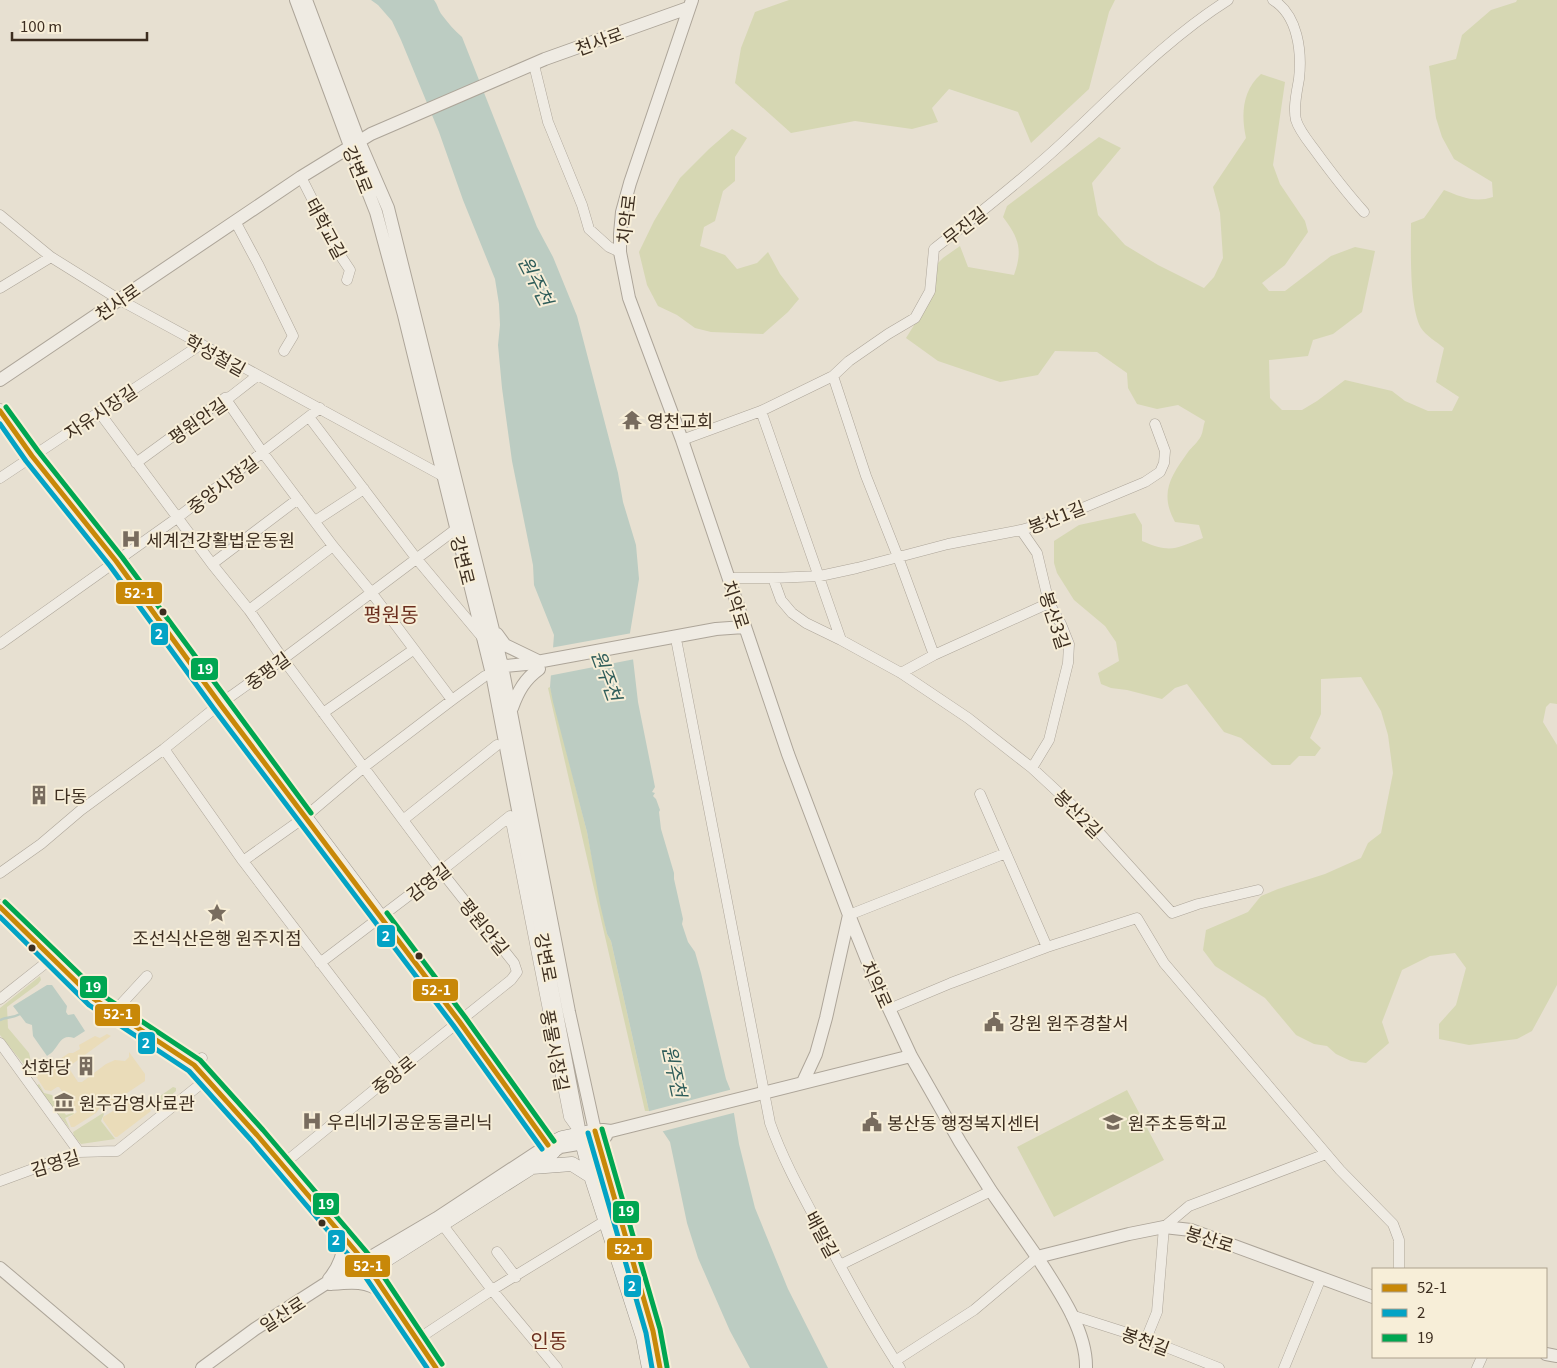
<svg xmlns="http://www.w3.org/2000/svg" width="1557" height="1368" font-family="Georgia,'Noto Sans KR',serif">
<rect width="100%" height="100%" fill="#e7e0d1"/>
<path fill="#d6d7b3" d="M789,0H1115L1109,12L1089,89L1031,143L1018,112L949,89L932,108L938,122L912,129L855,121L791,133L735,83L741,48L755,12Z
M1517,0H1557V704L1550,703L1546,707L1543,722L1557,745V985L1532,1031L1517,1039L1469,1045L1439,1039V1024L1456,1005L1466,968L1455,953L1430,956L1402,970L1382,1022L1389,1043L1366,1063L1351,1061L1336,1054L1327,1046L1314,1044L1296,1035L1265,998L1215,966L1203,950L1206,930L1248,912L1261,896L1278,889L1325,874L1361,858L1368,843L1381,833L1393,773L1388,735L1381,711L1361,677L1321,679V714L1310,738L1321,748L1315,756H1299L1290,765H1272L1241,738L1224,732L1187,684L1175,688L1162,699L1127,690L1111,688L1101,684L1098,673L1119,661L1116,642L1105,626L1074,600L1057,573L1054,563V541L1079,525L1135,513L1142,525V541C1172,554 1175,548 1203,538L1199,525L1175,522C1159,493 1171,476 1188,452C1192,447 1198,442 1201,436C1203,432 1203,426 1205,421L1178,405L1157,409L1137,404L1128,388L1127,373L1097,352L1055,351L1038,375L1000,382L938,361L906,338C921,315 929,303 927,274L943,258L960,246L968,267L1014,275C1023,250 1019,238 1003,217L1007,206L1099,137L1121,148L1092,183L1098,215L1125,245L1158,265L1204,288L1214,277L1223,258L1220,213L1213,187L1246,138C1241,115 1242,91 1261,74L1285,82L1273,165L1280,184L1305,221L1308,232L1285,265L1262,283L1269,291H1285L1331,256L1355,247L1375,251L1362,312L1333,334L1313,340L1308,356L1269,360L1270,398L1282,410H1302L1317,401L1345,380L1392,391L1405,401L1428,411H1452L1459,397L1436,382L1444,348C1437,342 1425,335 1421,328C1409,307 1411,249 1411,223L1424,218L1444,190C1461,197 1475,203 1493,197L1492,182L1454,159L1442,137L1436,118L1429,66L1456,59L1462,35L1491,10L1516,2Z
M732,129L747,138L735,157V181L723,191L715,221L704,227L700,246L725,255L737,269L757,263L768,252L780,274L799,299L788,312L763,334L711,332L695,328L677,315L658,306L647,285L639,252L654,221L680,178L709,149Z
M550,687L587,832L607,934L611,941L649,1111H645L548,688Z
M40,976L41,980L38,984L7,1007L8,1028L29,1053L33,1070L30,1072L0,1035V1008Z
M39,1084L44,1093L52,1095L66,1115L75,1112L74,1114L65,1118L70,1129L36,1086Z
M173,1087L176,1088V1091L155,1109L153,1107L156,1099Z
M1127,1090L1164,1160L1054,1217L1017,1147Z
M103,1113L104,1114L101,1121L115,1139L81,1144L74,1136L73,1132Z"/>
<path fill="#eadcb9" d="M107,1034L111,1036C96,1046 83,1057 68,1067L78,1082H82L106,1064L115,1060L125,1061L129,1057V1052L145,1074V1081L115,1101L112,1100L101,1106L96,1113L74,1127H71L68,1118L77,1112L59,1087H57L51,1091L45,1090L35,1075L69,1053H73L80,1049L79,1045L95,1036L100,1038Z
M136,1097L146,1110L149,1108L151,1111L117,1137H115L103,1120V1117Z"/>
<path fill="#bcccc2" d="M371,0H434C438,5 438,10 442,15C448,23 454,30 462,37L537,227L553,257L577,316L618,473L623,502L636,545L639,579L630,633L638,702L655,787L652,792L655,793L653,796L656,799L660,810L659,812L661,829L674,873V879L683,919L682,924L688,942L695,952L701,973L726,1079L730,1089L739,1144L755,1208L788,1289L828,1368H750L730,1331L698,1258L687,1223L670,1142L649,1111L611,941L607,934L600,904L587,832L553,702L550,687L554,635L534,585L533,565L512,461L502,388L498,345L500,325L499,304L495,279L463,200L439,132L401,40L392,21L378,5Z
M47,985H52L67,1006L66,1012L68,1015L74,1014L85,1031L74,1038C62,1034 60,1043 54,1050C52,1053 49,1054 47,1056L33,1036L32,1025L26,1023L13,1006Z"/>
<path fill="#e7e0d1" d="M632,633L635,659L548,676L550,648Z
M733,1089L737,1112L660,1132L646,1112Z"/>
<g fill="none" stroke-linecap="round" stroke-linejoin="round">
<path stroke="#bcccc2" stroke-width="2.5" d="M0,1020C7,1017 13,1018 20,1014"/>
<defs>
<path id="minor" d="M1273,0C1298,15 1302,52 1299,79C1297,91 1293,107 1296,120C1299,130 1308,141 1314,149C1330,171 1346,192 1364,212
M534,65L548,122L582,205L589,229L609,247L620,252
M301,177L342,258L350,270L347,280
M0,215L51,257L120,300L443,476
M235,221L258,264L293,336L284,351
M0,288L51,257
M833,376L866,476L898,557L934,655
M225,398L263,453L333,546L371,592L452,700
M761,411L841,640
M99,412L212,564L249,610L283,659L441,871L514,963L517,972L511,980L401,1068L282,1165
M309,417L416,558L482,637
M682,440L761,411L833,376L849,361L888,334L915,318L930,291L934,249C977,215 1020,182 1060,145C1114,95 1166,39 1228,0
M136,463L225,398L230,397L257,376
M0,478L200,345
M315,521L364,489
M1021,530L1037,553L1049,603L1061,624L1069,644L1068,663L1049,740L1032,768
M212,564L298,499
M729,578H773L820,576L857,568L948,544L1021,530L1049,522L1145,482L1160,472L1164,463L1165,451L1155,424
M773,578L781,600L792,613L806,623L841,640L901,673L968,718L1032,768L1086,818L1172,913L1198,904L1258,890
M249,610L333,546
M0,644L177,518L320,408
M677,644L770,1123C784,1163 806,1201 826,1239C849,1283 873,1327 900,1368
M901,673L934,655L1049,603
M323,713L413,650
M164,749L243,861L401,1068
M980,794L1047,947
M403,820L497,745
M243,861L305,817L364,767L452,700L485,676L492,674
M0,873L41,844L81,810L164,749L220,704L283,659L456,529
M849,915L1006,853
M320,963L441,871L510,816L569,1117L579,1131
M0,999L52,958
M889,1009L951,983L1047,947L1137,918L1164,963L1340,1170L1393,1224L1399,1240V1269
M113,1013L147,976
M0,1043L79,1152
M194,1065L202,1058
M0,1181L79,1152L117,1151L207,1079
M442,1224L492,1290L557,1368
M497,1252L516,1277
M840,1265L991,1191
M1071,1315L1146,1339L1219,1368
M418,1339L492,1290L605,1221
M1146,1339L1157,1312L1164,1227L1189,1206L1326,1154
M895,1361L974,1310L1037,1257
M1284,1368L1321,1278
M1477,1368L1482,1357"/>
<path id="tertiary" d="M296,0L350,146L376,212L404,315L492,674L580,1134
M306,0L359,141L388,208L502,666L569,1012L595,1131L603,1130L611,1131L911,1056
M692,0L630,183L622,212L620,234V252L629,298L682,440L788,754L849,915L871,970L911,1056L960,1142L991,1191L1037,1257L1129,1234L1164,1227L1191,1230L1373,1297
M0,380L301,177L371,134L545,59L688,8
M497,634L505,645L538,661
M495,667L526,664L716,629L744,627
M512,708C518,691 525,679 539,669
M803,1082L816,1054L826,1018L849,915
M532,1167L560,1147L602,1140L606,1136
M1037,1257C1057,1288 1087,1330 1086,1368
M364,1261L436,1368
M0,1268L118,1368
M329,1279C340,1266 343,1254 345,1238
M330,1284C351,1282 366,1280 384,1293
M1546,1354L1557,1356
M202,1368L255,1329L325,1284L437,1218L548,1145"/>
<path id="secondary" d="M0,411L32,456L116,561L220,704L459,1021L553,1152
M0,907L94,999L194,1065L257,1135L364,1261L381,1263L532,1167L572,1164L591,1176
M580,1134L591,1176L643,1337L649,1368
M548,1145L562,1138L595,1131L653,1331L660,1368"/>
</defs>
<use href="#minor" stroke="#ada599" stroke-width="11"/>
<use href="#tertiary" stroke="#ada599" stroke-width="14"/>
<use href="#secondary" stroke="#9c958a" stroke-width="15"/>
<use href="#minor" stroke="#efebe3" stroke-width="10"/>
<use href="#tertiary" stroke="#efebe3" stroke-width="12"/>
<use href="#secondary" stroke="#efebe3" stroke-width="14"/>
<defs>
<path id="bus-1" d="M0,411L32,456L116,561L220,704L459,1021L548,1145
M0,907L94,999L194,1065L257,1135L364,1261L436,1368
M595,1131L653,1331L660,1368"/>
<path id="bus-2" d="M0,424L26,461L110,566L214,709L453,1025L542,1149
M0,917L89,1005L189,1071L251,1140L358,1266L427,1368
M588,1133L646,1333L652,1368"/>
<path id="bus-3" d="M6,407L38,451L122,557L311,813
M5,902L99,993L200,1060L263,1130L370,1256L442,1364
M387,913L465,1017L554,1141
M602,1129L660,1329L667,1367"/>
</defs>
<use href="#bus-1" stroke="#f7eed8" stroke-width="9"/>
<use href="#bus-2" stroke="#f7eed8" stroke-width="9"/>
<use href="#bus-3" stroke="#f7eed8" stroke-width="9"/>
<use href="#bus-1" stroke="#c88808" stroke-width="5"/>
<use href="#bus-2" stroke="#03a3c5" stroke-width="5"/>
<use href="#bus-3" stroke="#00a651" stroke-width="5"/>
</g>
<defs>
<symbol id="temple-bare" viewBox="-9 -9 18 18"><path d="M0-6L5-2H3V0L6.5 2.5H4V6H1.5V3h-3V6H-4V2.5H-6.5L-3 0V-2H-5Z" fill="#786c5e" stroke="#f7eed8" stroke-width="2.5" paint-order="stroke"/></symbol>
<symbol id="hospital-bare" viewBox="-9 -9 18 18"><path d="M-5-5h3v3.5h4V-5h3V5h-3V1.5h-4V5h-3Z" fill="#786c5e" stroke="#f7eed8" stroke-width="2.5" paint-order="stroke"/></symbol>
<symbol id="building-bare" viewBox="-9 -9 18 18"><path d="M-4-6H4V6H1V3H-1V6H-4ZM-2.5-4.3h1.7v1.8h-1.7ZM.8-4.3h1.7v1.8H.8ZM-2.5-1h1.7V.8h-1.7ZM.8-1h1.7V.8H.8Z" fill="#786c5e" stroke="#f7eed8" stroke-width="2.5" paint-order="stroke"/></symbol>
<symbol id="sight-bare" viewBox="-9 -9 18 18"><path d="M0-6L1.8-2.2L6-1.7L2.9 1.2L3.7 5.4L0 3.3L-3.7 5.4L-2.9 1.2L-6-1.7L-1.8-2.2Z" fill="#786c5e" stroke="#f7eed8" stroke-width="2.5" paint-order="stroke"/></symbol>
<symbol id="civic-bare" viewBox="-9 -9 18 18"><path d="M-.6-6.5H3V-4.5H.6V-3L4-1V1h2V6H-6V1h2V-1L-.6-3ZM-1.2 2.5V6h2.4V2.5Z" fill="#786c5e" stroke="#f7eed8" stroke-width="2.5" paint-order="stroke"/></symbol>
<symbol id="museum-bare" viewBox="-9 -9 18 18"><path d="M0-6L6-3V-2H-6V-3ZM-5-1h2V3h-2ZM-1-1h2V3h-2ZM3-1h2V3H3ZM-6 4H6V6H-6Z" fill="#786c5e" stroke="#f7eed8" stroke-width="2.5" paint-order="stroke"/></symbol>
<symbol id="school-bare" viewBox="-9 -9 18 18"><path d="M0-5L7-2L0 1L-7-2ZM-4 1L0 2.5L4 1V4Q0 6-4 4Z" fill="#786c5e" stroke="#f7eed8" stroke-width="2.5" paint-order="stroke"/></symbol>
</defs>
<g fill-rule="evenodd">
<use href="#temple-bare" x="618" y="406" width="28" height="28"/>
<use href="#hospital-bare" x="117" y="525" width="28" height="28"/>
<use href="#building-bare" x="25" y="781" width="28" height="28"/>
<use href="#sight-bare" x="203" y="899" width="28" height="28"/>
<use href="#civic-bare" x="980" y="1008" width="28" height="28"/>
<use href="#building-bare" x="72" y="1052" width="28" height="28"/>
<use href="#museum-bare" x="50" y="1088" width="28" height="28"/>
<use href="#hospital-bare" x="298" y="1107" width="28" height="28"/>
<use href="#civic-bare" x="858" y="1108" width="28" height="28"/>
<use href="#school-bare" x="1099" y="1108" width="28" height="28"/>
</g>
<g fill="#3d2e20" stroke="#f7eed8" stroke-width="2">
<circle cx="163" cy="612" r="4.5"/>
<circle cx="32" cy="948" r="4.5"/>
<circle cx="419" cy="956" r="4.5"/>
<circle cx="322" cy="1223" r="4.5"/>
</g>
<g text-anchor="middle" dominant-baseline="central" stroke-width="4" stroke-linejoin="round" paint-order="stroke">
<g font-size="18" fill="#3d2e20" stroke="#f7eed8">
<text transform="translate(599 40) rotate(-20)">천사로</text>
<text transform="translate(359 169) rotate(68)">강변로</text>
<text transform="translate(625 219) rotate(-83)">치악로</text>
<text transform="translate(964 225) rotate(-38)">무진길</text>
<text transform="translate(327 228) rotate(62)">태학교길</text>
<text transform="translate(117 301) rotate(-35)">천사로</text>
<text transform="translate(216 354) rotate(29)">학성철길</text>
<text transform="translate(100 411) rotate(-34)">자유시장길</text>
<text transform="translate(197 420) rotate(-35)">평원안길</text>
<text transform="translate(222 484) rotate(-37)">중앙시장길</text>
<text transform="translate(1056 516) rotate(-21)">봉산1길</text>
<text transform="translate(464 560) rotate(76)">강변로</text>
<text transform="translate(737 604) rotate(72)">치악로</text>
<text transform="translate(1056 620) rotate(72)">봉산3길</text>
<text transform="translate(267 670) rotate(-36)">중평길</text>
<text transform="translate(1079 813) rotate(45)">봉산2길</text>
<text transform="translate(428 881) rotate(-38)">감영길</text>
<text transform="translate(485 926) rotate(51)">평원안길</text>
<text transform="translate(547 957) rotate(79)">강변로</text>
<text transform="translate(878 984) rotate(66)">치악로</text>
<text transform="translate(556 1050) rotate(79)">풍물시장길</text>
<text transform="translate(393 1074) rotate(-39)">중앙로</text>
<text transform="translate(55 1162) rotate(-17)">감영길</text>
<text transform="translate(823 1234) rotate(62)">배말길</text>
<text transform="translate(1210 1238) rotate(17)">봉산로</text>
<text transform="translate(282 1313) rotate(-33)">일산로</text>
<text transform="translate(1146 1340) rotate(20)">봉천길</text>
</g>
<g font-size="18" fill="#3d2e20" stroke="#f7eed8" text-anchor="start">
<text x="647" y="420">영천교회</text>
<text x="146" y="539">세계건강활법운동원</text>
<text x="54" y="795">다동</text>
<text x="217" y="937" text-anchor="middle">조선식산은행 원주지점</text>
<text x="1009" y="1022">강원 원주경찰서</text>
<text x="71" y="1066" text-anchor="end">선화당</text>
<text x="79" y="1102">원주감영사료관</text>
<text x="327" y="1121">우리네기공운동클리닉</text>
<text x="887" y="1122">봉산동 행정복지센터</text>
<text x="1128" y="1122">원주초등학교</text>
</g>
<g font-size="19" font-style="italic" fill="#2f5d5a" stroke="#f7eed8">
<text transform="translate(537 280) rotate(63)">원주천</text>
<text transform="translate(608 675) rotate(70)">원주천</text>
<text transform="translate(676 1071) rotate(78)">원주천</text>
</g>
<g font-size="20" fill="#6b2e1e" stroke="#f7eed8">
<text x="391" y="613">평원동</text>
<text x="549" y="1339">인동</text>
</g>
</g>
<g stroke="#f7eed8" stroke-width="2">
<rect x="115" y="581" width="48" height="24" rx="5" fill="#c88808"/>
<rect x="150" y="622" width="19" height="24" rx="5" fill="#03a3c5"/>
<rect x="190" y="657" width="29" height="24" rx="5" fill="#00a651"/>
<rect x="376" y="924" width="20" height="24" rx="5" fill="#03a3c5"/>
<rect x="79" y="975" width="29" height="24" rx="5" fill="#00a651"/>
<rect x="412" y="978" width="47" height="24" rx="5" fill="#c88808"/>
<rect x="94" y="1003" width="47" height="24" rx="5" fill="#c88808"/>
<rect x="137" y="1031" width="19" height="24" rx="5" fill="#03a3c5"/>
<rect x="312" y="1192" width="28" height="24" rx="5" fill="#00a651"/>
<rect x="612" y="1200" width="28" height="24" rx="5" fill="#00a651"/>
<rect x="327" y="1229" width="19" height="24" rx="5" fill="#03a3c5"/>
<rect x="606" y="1237" width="47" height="24" rx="5" fill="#c88808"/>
<rect x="344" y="1254" width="47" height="24" rx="5" fill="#c88808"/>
<rect x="623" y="1274" width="19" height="24" rx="5" fill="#03a3c5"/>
</g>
<g font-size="14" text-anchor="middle" font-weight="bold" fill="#fff">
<text x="139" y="598">52-1</text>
<text x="159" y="639">2</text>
<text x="205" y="674">19</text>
<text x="386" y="941">2</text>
<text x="93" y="992">19</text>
<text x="436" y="995">52-1</text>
<text x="118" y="1019">52-1</text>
<text x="146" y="1048">2</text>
<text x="326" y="1209">19</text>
<text x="626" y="1216">19</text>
<text x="336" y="1245">2</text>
<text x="629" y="1254">52-1</text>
<text x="368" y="1271">52-1</text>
<text x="632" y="1291">2</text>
</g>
<rect x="1372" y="1268" width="175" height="90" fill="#f7eed8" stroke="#ada18e"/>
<rect x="1382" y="1284" width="25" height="8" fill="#c88808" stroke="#ada18e"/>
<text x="1417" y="1293" font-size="15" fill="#3d2e20">52-1</text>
<rect x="1382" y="1309" width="25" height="8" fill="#03a3c5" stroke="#ada18e"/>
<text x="1417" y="1318" font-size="15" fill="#3d2e20">2</text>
<rect x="1382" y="1334" width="25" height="8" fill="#00a651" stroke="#ada18e"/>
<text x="1417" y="1343" font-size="15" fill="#3d2e20">19</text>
<path d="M12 32v8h135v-8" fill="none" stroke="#3d2e20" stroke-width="2.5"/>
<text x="20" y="32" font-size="15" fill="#3d2e20" stroke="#f7eed8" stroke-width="4" paint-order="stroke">100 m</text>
</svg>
